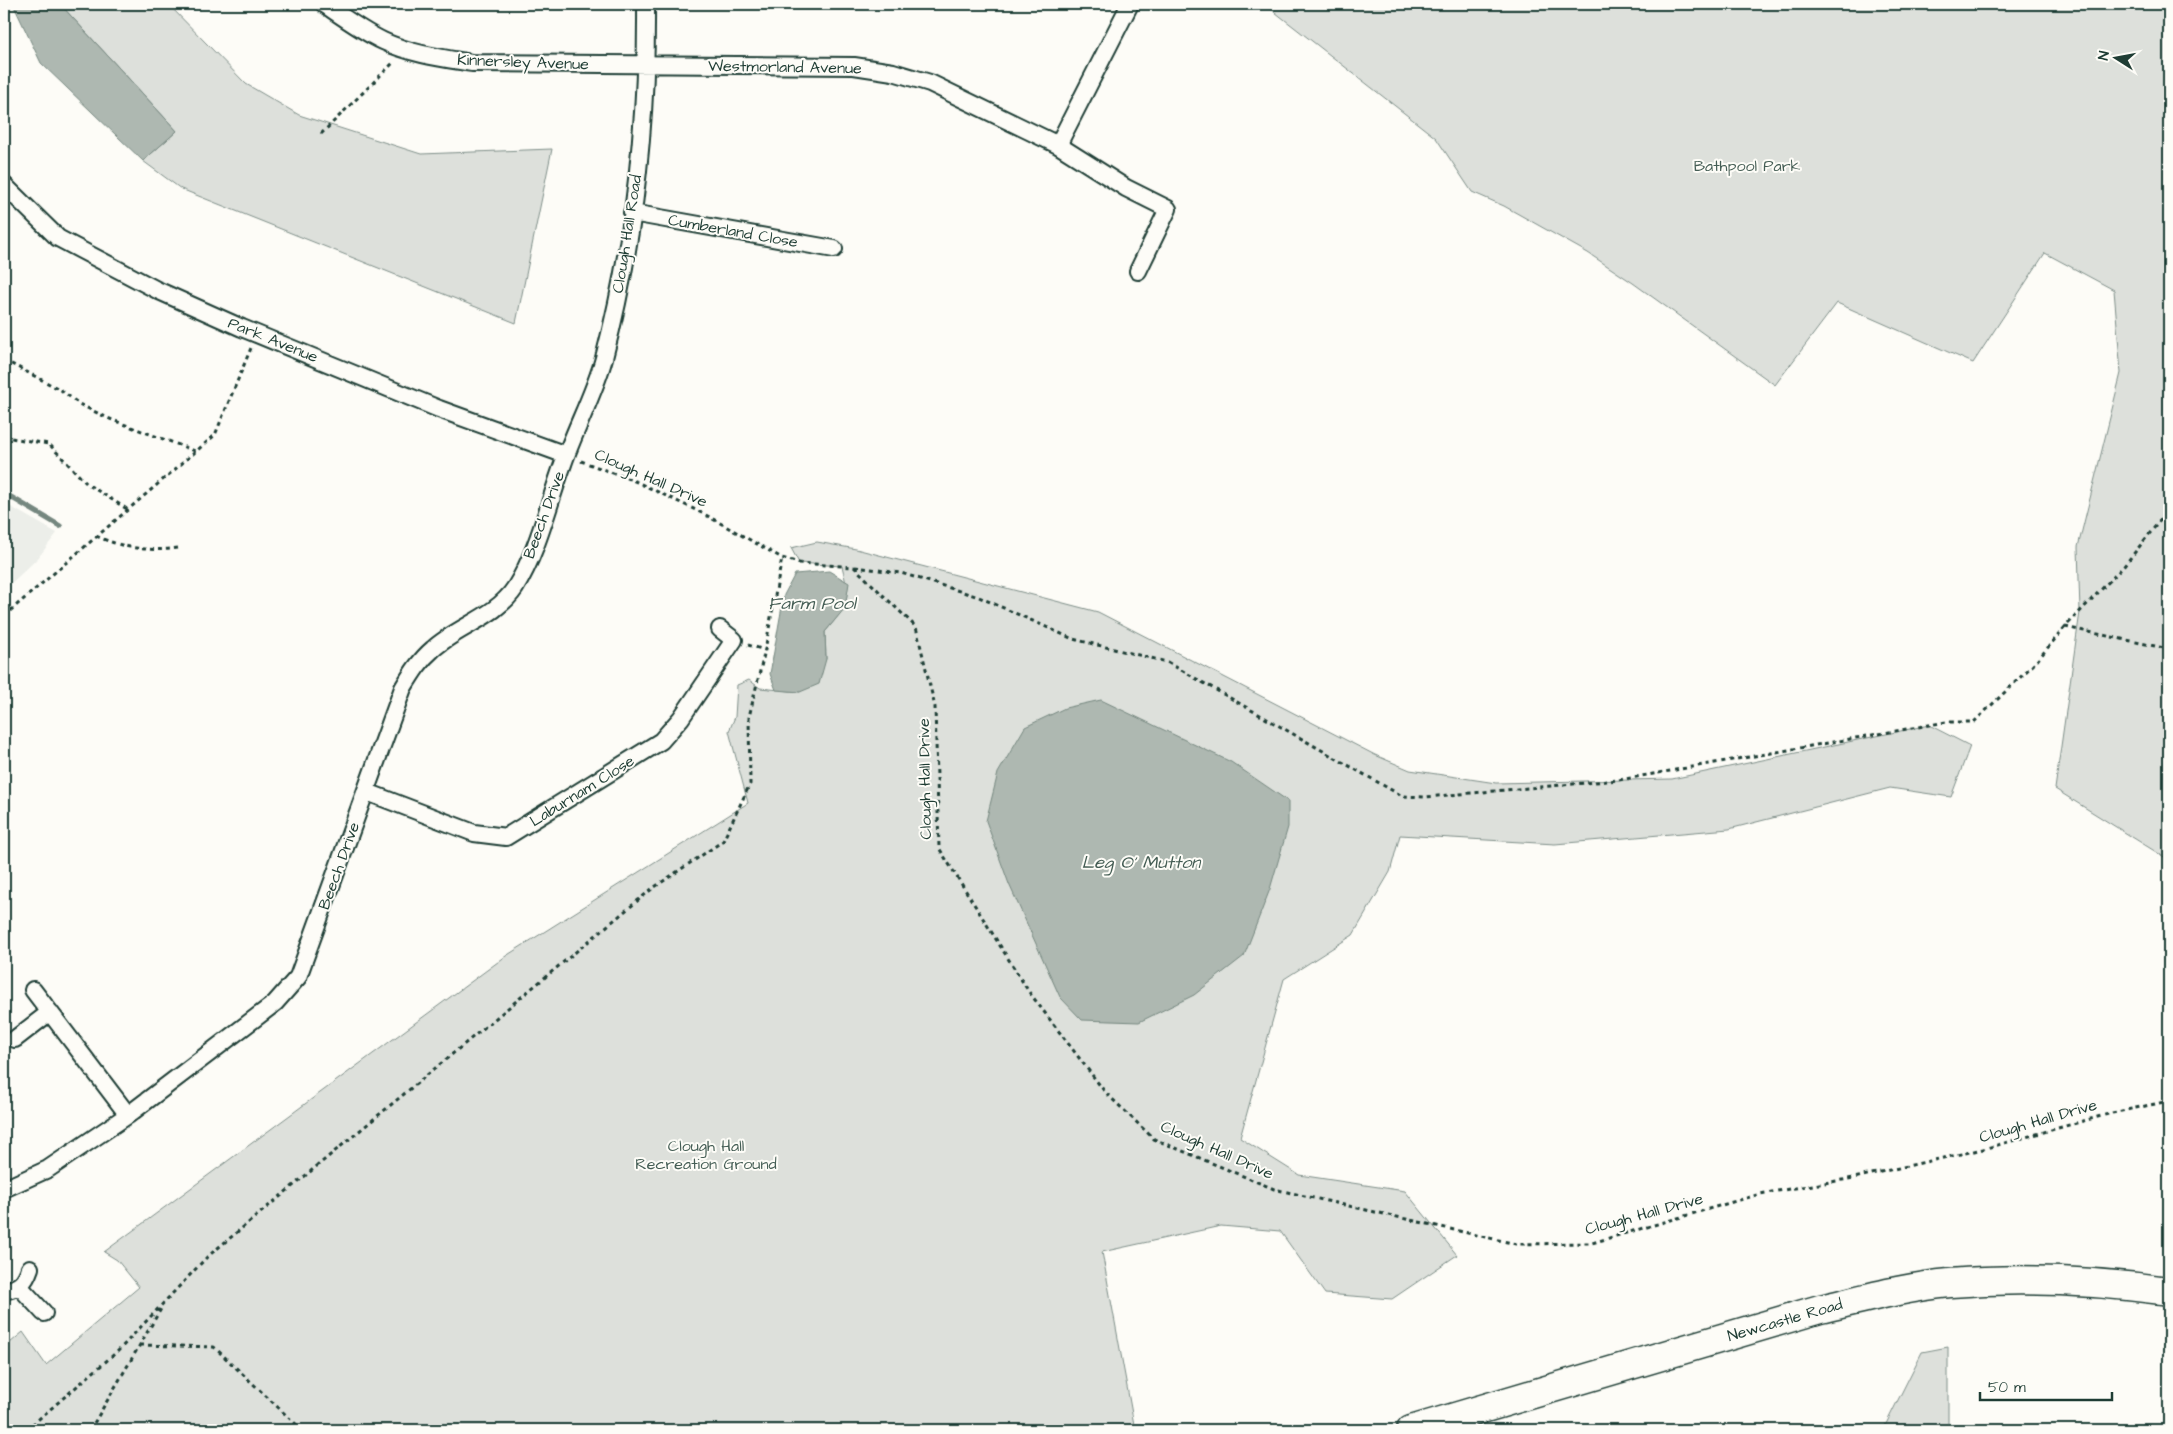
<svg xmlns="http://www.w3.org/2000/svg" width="2173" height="1434" font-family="'Architects Daughter',sans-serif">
<rect width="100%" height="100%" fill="#fdfcf7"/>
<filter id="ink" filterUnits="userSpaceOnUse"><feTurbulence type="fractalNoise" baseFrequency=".02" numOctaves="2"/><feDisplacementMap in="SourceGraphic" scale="10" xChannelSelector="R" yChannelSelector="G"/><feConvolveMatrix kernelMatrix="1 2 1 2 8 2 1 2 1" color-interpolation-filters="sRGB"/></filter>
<g filter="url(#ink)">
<path fill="#eceee9" d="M4,503L57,533L38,558L4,590Z"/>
<path fill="#dde0db" stroke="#7e8e88" d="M60,4H168L246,84L299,115L421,154L552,149L516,323L181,189L143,161L177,131Z
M1273,4H2169V860L2055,789L2080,612L2078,547L2121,373L2114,290L2045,253L1973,363L1837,303L1775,385L1633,283L1588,253L1504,206L1472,192L1436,138L1271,9Z
M817,542L856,549L1098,612L1375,755L1410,770L1496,783L1672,779L1929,725L1970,746L1951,797L1890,788L1729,829L1555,844L1400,835L1390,872L1353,935L1284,979L1240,1138L1299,1175L1405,1191L1457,1255L1392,1299L1325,1294L1280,1231L1221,1226L1102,1252L1135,1430H4V1348L23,1332L46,1365L139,1287L117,1260L104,1252L506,956L748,803L729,731L735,717L737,685L749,680L760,688L800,692L826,659L825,632C848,604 851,602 842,566L799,563L791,548Z
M1948,1347V1430H1883L1922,1352Z"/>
<path fill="#aeb8b1" stroke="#75877f" d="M13,4H60L177,131L143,161L41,63Z
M829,571L849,583L845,608L825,632L826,659L819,684L800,692L776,690L770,674L784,595L795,574Z
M1101,700L1231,762L1288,801V827L1270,889L1244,956L1194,995L1139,1022L1082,1020L1060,997L1009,884L986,821L998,773L1025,727L1065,708Z"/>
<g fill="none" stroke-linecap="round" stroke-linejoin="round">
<path stroke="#75877f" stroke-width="5.5" d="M4,493L60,526"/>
<defs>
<path id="street" d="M324,4C343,17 362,31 383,41C411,54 442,58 472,63L854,66L893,72L930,83L1058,145L1126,188L1168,209L1138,271
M1058,145L1130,4
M4,185L58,238L157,290L242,328L439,409L566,455
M632,213L834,249
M367,792L474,833L506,837L661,741L681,718L734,640L720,629
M33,990L128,1115
M15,1039L50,1012
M4,1189L48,1169L128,1115L275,1003L298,977L403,688C412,673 420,660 433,649C458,626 496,617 515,588C538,551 548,505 563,464C575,429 595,392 604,358C634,243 647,122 646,4
M19,1286L44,1313
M4,1291C19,1288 25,1283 30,1268"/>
<path id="highway" d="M1411,1430L1820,1309C1863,1299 1906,1287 1950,1283C2023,1277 2097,1281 2169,1291"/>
</defs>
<use href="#street" stroke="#1f3d34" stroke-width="20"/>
<use href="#highway" stroke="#1f3d34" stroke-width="31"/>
<path stroke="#1f3d34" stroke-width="3" stroke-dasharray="4 4" stroke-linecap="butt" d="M321,134L393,63
M4,360L61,390L79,404L110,419L195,451
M4,435L11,438L49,444L87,484L127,509
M581,461L637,482L704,514L782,558L799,563L854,567L916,627L935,707L939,848L1029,992L1105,1092L1154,1139L1274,1189L1516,1244L1592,1243L1760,1194L1854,1178L1983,1149L2112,1113L2169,1101
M96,536C123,548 148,552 178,548
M855,567L901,573L979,597L1073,639L1167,662L1402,796L1426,797L1619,780L1946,722H1974L2035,663L2065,627L2124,566L2169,509
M4,616L215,435L251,348
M2065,627L2169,649
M748,645L765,650L782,558
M140,1345L214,1347L302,1430
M26,1430L118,1351L207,1257L653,888L723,841L750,784L749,717L765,650
M90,1430L162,1307"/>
<use href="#street" stroke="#fdfcf7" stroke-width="16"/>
<use href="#highway" stroke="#fdfcf7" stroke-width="28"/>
</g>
</g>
<g text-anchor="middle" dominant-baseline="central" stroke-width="4" stroke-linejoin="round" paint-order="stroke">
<g font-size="16" fill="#1f3d34" stroke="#fdfcf7">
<text transform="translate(523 62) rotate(2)">Kinnersley Avenue</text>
<text transform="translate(785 67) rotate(1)">Westmorland Avenue</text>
<text transform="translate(733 231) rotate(10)">Cumberland Close</text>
<text transform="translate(627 234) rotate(-81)">Clough Hall Road</text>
<text transform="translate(273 340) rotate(22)">Park Avenue</text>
<text transform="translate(651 478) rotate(24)">Clough Hall Drive</text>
<text transform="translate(544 515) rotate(-70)">Beech Drive</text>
<text transform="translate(925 779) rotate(-91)">Clough Hall Drive</text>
<text transform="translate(582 791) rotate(-32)">Laburnam Close</text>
<text transform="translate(339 866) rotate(-70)">Beech Drive</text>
<text transform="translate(2038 1121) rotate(-16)">Clough Hall Drive</text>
<text transform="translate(1217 1150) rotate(24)">Clough Hall Drive</text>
<text transform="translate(1644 1214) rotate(-15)">Clough Hall Drive</text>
<text transform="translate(1785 1320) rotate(-16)">Newcastle Road</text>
</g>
<g font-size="16" fill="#455e55" stroke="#fdfcf7">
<text x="1747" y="166">Bathpool Park</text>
<text x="706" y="1146">Clough Hall<tspan x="706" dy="18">Recreation Ground</tspan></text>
</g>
<g font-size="18" font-style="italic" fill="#435c53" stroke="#fdfcf7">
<text x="812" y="603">Farm Pool</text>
<text x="1141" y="862">Leg O' Mutton</text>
</g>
</g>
<rect width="2173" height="1434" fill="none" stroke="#fdfcf7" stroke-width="20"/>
<rect x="10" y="10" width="2153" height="1414" fill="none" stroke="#1f3d34" stroke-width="2" filter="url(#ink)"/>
<g transform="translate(2116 58) rotate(281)" stroke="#fdfcf7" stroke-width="4" paint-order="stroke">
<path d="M0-4L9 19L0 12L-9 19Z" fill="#1f3d34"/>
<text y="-8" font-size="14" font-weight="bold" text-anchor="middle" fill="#1f3d34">N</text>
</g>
<path d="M1980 1392v8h132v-8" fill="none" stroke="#1f3d34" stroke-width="2.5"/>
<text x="1988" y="1392" font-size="15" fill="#1f3d34" stroke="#fdfcf7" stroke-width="4" paint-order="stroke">50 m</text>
</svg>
